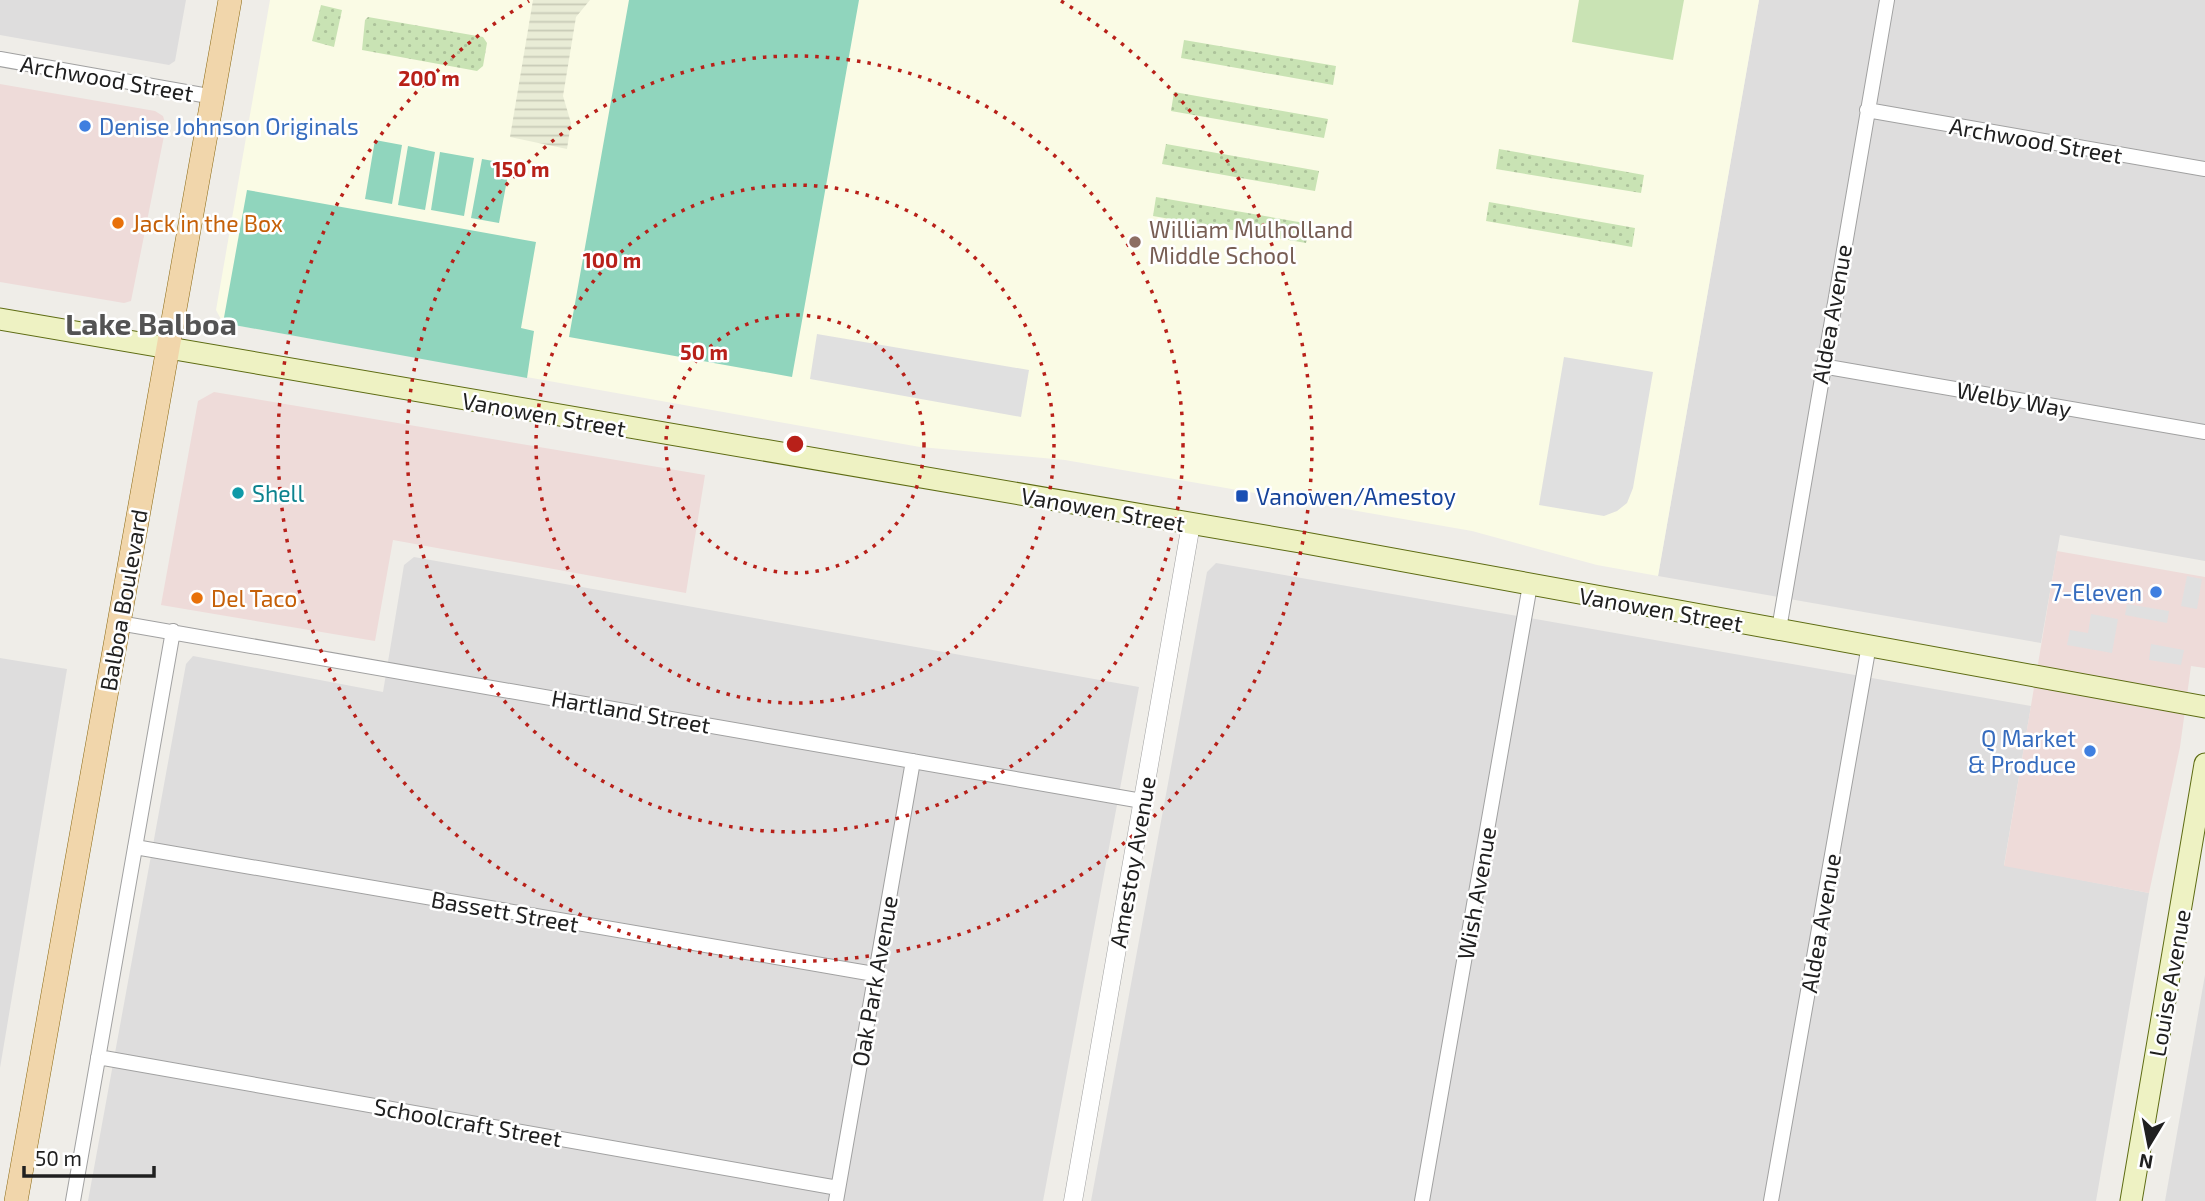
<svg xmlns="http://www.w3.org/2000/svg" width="2205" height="1201" font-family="'Exo 2',sans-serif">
<defs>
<pattern id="farmland-rules" width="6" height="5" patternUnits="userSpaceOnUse" patternTransform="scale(1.75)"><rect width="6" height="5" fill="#e9ecd6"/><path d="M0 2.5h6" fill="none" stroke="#c8cab7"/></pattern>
<pattern id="grass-dots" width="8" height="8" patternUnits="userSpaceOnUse" patternTransform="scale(1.75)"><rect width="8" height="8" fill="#c9e3b4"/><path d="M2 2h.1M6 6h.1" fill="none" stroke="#acc29a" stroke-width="1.8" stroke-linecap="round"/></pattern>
</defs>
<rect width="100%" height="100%" fill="#efede8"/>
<path fill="#dedddd" d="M0,0H186L175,61L169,65L0,35Z
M1759,0H2205V561L2060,535L2041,643L1658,576Z
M414,557L1139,687L1043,1201H88L186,664L193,656L383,692L404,565Z
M1216,563L2031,706L2004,865L2149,893L2096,1201H1091L1207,572Z
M0,658L67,669L0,1068Z
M2205,975V1201H2165Z"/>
<path fill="#eedbd9" d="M0,84L155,111L163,116L166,126L131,301L124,303L0,282Z
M214,392L705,475L686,593L393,540L375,641L161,605L198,401Z
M2057,551L2205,577V668L2191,666L2180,747L2149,893L2004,866Z"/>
<path fill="#fafbe5" d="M270,0H1759L1658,576L1597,565L1472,531L1065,460L920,447L223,323L216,310Z"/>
<path fill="url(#farmland-rules)" d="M533,0H590L576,17L563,96L571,123L567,149L510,137Z"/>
<path fill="url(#grass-dots)" d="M321,5L342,10L334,47L312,41Z
M368,17L483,37L487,43L483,66L477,71L362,50L365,20Z
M1184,40L1336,66L1333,85L1181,58Z
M1174,92L1328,119L1324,138L1171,111Z
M1166,144L1319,171L1315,191L1162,164Z
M1499,149L1644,175L1641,193L1496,169Z
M1156,197L1310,224L1306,243L1153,216Z
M1489,202L1635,228L1632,247L1486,221Z"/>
<path fill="#c9e3b4" d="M1579,0H1684L1673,60L1572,42Z"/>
<path fill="#90d5bd" d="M629,0H859L792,377L569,337Z
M375,140L402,145L392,204L365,199Z
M408,146L435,152L425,210L398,205Z
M440,152L474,158L464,216L431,210Z
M482,159L510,164L499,223L471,218Z
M247,190L536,242L521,328L534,331L527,378L223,323Z"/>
<path fill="#e0e0e0" d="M817,334L1029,370L1021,417L810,379Z
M1564,357L1653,372L1633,488L1627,503L1617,511L1604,516L1539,505Z
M2187,576L2202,579L2197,609L2181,606Z
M2127,604L2169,611L2167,623L2125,615Z
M2091,614L2118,619L2112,653L2067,645L2070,630L2088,633Z
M2151,644L2184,650L2181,665L2149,660Z"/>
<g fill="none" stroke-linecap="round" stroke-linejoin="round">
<defs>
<path id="minor" d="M0,59L214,97
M1867,110L2205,169
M1822,366L2205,432
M119,623L1142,801
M1779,629L1887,0
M135,847L874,974
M98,1057L838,1188
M73,1201L173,631
M836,1201L913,761
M1422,1201L1530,585
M1771,1201L1869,645"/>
<path id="tertiary" d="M1073,1201L1191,524"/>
<path id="secondary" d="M0,319L1300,542L2205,707
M2131,1201L2205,764"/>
<path id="primary" d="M16,1201L230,0"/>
</defs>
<use href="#minor" stroke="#a1a1a1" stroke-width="16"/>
<use href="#tertiary" stroke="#a1a1a1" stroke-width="19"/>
<use href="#secondary" stroke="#5e6c13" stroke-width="23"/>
<use href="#primary" stroke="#8a6812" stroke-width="24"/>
<use href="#minor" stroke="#fff" stroke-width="14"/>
<use href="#tertiary" stroke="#fff" stroke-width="18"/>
<use href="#secondary" stroke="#eef2c3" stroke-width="21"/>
<use href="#primary" stroke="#f1d6ab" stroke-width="23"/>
</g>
<g fill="none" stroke="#b82019" stroke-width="3.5" stroke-dasharray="3.5 7">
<circle cx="795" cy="444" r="129"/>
<circle cx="795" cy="444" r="259"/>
<circle cx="795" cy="444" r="388"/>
<path d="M1061 1A517 517 0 1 1 529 1"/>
</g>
<g fill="#3f7fe0" stroke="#fff" stroke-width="2.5">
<circle cx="85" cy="126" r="7"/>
<circle cx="2156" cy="592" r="7"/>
<circle cx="2090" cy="751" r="7"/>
</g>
<g fill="#e8710a" stroke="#fff" stroke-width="2.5">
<circle cx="118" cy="223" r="7"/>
<circle cx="197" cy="598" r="7"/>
</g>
<circle fill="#8d6e63" stroke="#fff" stroke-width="2.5" cx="1135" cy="242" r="7"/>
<circle fill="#0f9aa8" stroke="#fff" stroke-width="2.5" cx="238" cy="493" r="7"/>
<rect fill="#1a4fb4" stroke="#fff" stroke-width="2.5" x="1235" y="489" width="14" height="14" rx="3.5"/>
<g text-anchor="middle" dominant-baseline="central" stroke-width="5" stroke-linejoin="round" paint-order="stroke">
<g font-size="23" fill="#202020" stroke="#fff">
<text transform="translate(107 78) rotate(10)">Archwood Street</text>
<text transform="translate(2036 140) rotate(10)">Archwood Street</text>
<text transform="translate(1831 314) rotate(-80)">Aldea Avenue</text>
<text transform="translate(2014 399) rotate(10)">Welby Way</text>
<text transform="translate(544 414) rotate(10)">Vanowen Street</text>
<text transform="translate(1103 509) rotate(10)">Vanowen Street</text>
<text transform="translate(123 600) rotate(-80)">Balboa Boulevard</text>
<text transform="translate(1661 609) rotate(10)">Vanowen Street</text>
<text transform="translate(631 711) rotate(10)">Hartland Street</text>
<text transform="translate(1132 862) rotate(-80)">Amestoy Avenue</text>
<text transform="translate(1476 893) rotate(-80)">Wish Avenue</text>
<text transform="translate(505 911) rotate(10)">Bassett Street</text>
<text transform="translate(1820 923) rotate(-80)">Aldea Avenue</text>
<text transform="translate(874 981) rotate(-80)">Oak Park Avenue</text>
<text transform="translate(2169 983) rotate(-80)">Louise Avenue</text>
<text transform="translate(468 1122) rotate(10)">Schoolcraft Street</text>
</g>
<g font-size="23" fill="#366cbe" stroke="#fff" text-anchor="end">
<text x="99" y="126" text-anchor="start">Denise Johnson Originals</text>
<text x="2142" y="592">7-Eleven</text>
<text x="2076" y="738">Q Market<tspan x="2076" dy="26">&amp; Produce</tspan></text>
</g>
<g font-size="23" fill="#c56008" stroke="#fff" text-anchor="start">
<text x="132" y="223">Jack in the Box</text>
<text x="211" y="598">Del Taco</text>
</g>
<g font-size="23" fill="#785e54" stroke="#fff" text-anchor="start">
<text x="1149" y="229">William Mulholland<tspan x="1149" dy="26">Middle School</tspan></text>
</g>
<g font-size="23" fill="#0d838f" stroke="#fff" text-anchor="start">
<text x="252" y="493">Shell</text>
</g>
<g font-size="23" fill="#164399" stroke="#fff" text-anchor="start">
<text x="1256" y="496">Vanowen/Amestoy</text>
</g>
<g font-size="30" font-weight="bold" fill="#535353" stroke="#fff">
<text x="151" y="323">Lake Balboa</text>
</g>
</g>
<circle cx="795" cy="444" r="10" fill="#b82019" stroke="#fff" stroke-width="3.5"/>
<g font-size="21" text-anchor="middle" font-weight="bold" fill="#b82019" stroke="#fff" stroke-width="5" stroke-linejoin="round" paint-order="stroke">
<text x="429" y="86">200 m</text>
<text x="521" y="177">150 m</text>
<text x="612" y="268">100 m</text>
<text x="704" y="360">50 m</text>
</g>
<g transform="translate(2149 1145) rotate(190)" stroke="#ffffff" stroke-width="5" paint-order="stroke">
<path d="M0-5L12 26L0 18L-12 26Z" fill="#202020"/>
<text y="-10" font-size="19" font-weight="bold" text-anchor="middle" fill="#202020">N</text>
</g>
<path d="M24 1166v10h130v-10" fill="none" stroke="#202020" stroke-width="3.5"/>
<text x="35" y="1166" font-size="21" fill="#202020" stroke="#ffffff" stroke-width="5" paint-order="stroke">50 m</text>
</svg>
